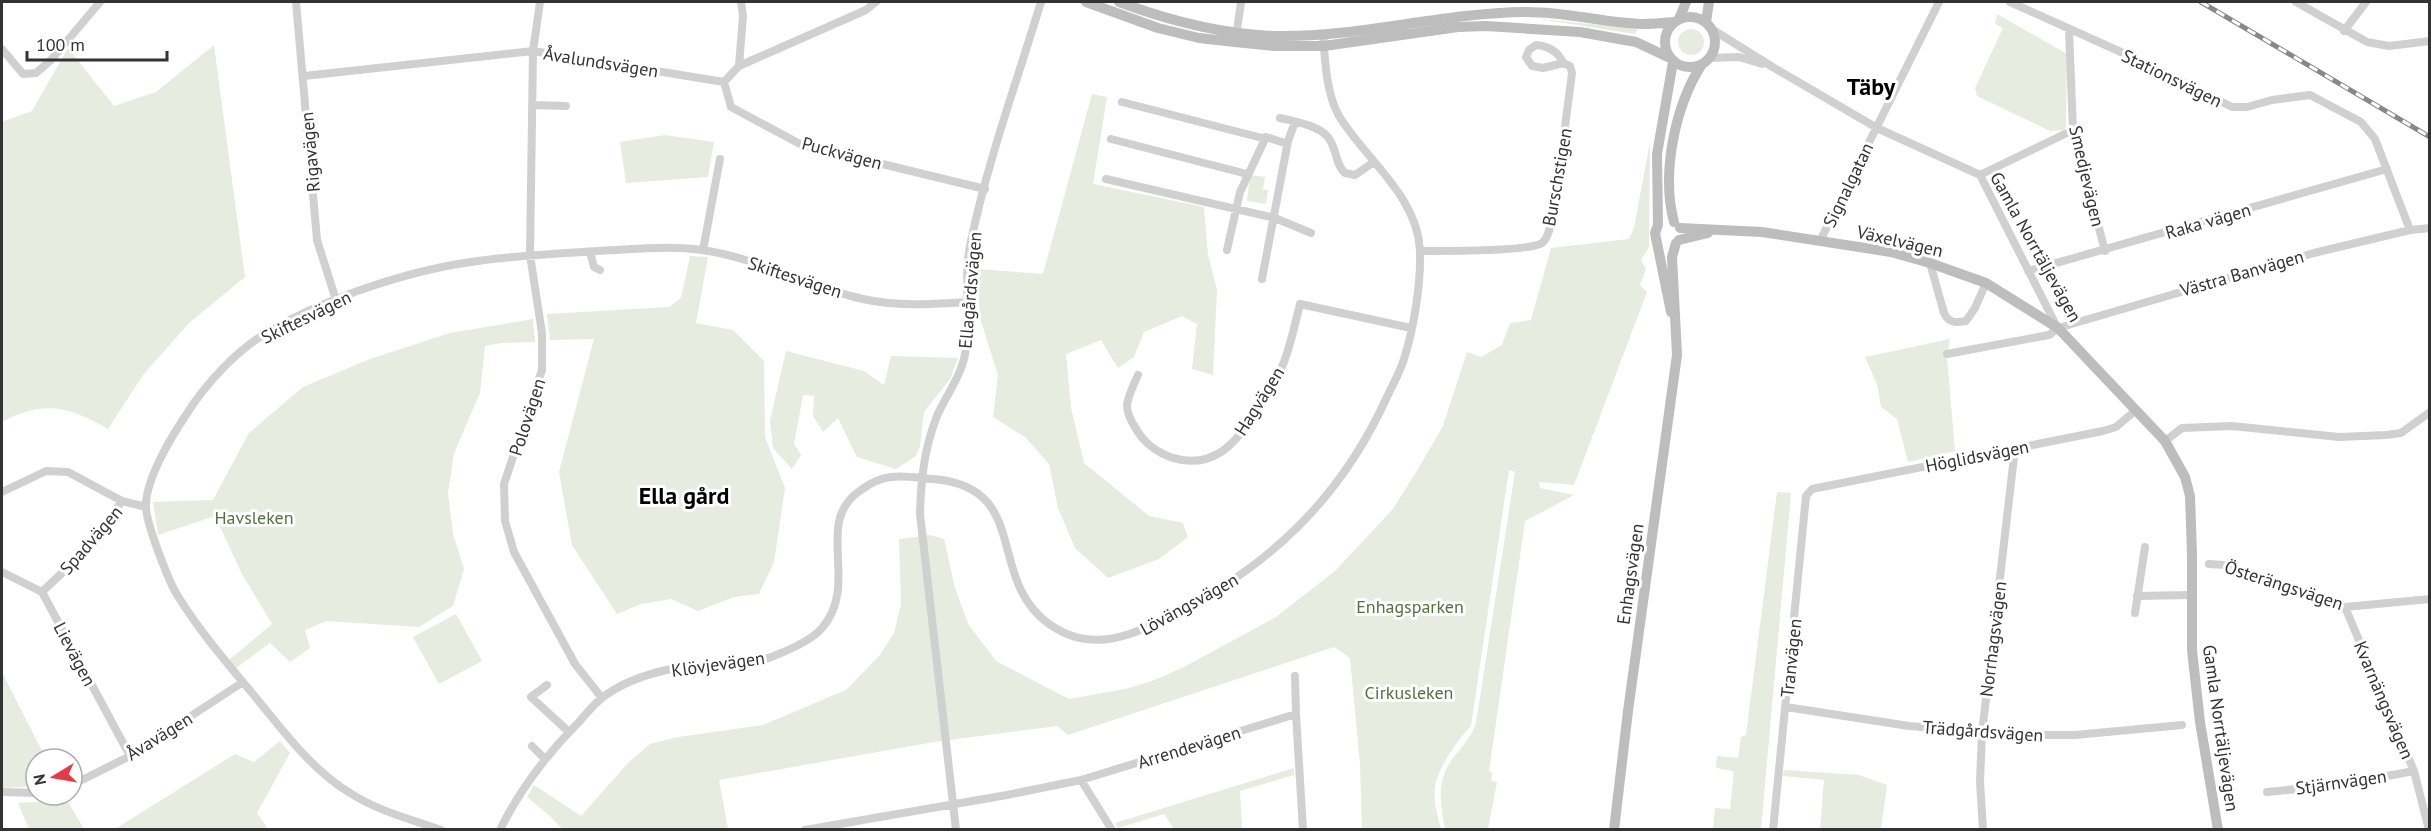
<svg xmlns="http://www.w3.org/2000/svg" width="2431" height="831" font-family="'PT Sans',sans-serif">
<rect width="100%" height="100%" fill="#fff"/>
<path fill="#e6ecdf" d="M1997,14L2067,54L2066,126L2064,130L2050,131L1977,96L1975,88L2003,28L1995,24Z
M1533,18L1638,29L1635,34Z
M1678 42a13 13 0 1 1 26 0a13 13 0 1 1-26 0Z
M214,45L245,277L189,323L143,375L108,429C69,406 43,400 2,422V122L32,111L68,48L114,106L156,92Z
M1092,94L1107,97L1093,184L1204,207L1208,255L1217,290L1213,375L1192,369L1197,324L1182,316L1144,332L1134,357L1118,368L1101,340L1066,354L1071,408L1084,463L1149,516L1183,523L1188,537L1159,559L1108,578L1075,548L1058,508L1049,464L1025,437L993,417L998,375L980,318L977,269L1043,274Z
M665,135L714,142L708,177L626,183L620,142Z
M1650,142L1649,247L1641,260L1646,269L1640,285L1647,292L1574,485L1539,482L1540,488L1574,495L1525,521L1489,771L1492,773L1491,781L1497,782L1488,829H1445C1440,804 1436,780 1453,758C1463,745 1471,738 1476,723L1515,472L1509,470L1471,726C1458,739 1441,764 1436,782C1432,798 1437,814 1441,829H1362L1360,764L1350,658L1334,647L1068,735L1057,726L934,742L719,780L728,829H562L551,817L527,797L534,785L581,816L628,763L650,744L678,737L763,725L846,690L880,655L894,633L901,604L899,539L930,535L944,539L955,588L968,624L996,661L1069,699L1125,689L1152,681L1182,668L1276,617L1335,571L1393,509L1418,469L1443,426L1467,352L1481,357L1502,345L1510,323L1531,320L1551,248L1629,239L1634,228Z
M1250,175L1265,177L1263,189L1268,190L1266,204L1247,201Z
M690,256L708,257L696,323L733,330L764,361L765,437L785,488L774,562L759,594L734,597L698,611L671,599L641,604L617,614L572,545L559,472L594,339L550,340L547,314L669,307L681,298Z
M533,319L535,342L501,343L485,346L480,393L454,453L448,493L453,534L464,569L453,606L419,627L327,621L305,630L310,648L290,662L270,643L236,668L229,660L272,624L241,572L215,516L158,535L153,502L213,500L249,433L303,387L370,359L450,333Z
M1950,339L1947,357L1955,451L1908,462L1897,419L1881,407L1877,384L1865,357Z
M786,351L864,371L884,385L891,356L958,358L950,379L924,412L920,446L916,456L896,469L857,457L838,418L823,432L813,416L814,396L803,395L794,444L801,455L792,469L773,448L770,421Z
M1777,492L1791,493L1761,829H1713L1715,808L1730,809L1734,771L1716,768L1717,756L1738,758L1741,737L1746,735Z
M456,614L482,661L439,684L413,637Z
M2,672L46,759H36V786L2,788Z
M280,741L290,753L257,813L268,829H115L235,754L254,762Z
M1294,768V775L1240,791L1242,829H1174L1164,814L1118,828L1115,823Z
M1784,770L1859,775L1887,785L1881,829H1820L1824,780L1783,776Z
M67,800L84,829H29L18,803Z"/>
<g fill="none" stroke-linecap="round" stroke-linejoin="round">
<path stroke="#d0d0d0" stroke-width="8" d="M296,2L317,240L336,300
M540,2L533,51L530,255L542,333V370L504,484L505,521L514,552L575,664L602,698
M2010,2L2132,57L2232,107H2247L2272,100L2310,95L2361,122L2375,139L2410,230
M2296,2L2367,42L2389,46L2430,41
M1710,28L1771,66L1877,128L1980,175L2057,327
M2069,30L2073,130L2105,251
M2344,31L2366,2
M1236,37L1241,2
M2,49L23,74L36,73L51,60L100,2
M1709,58L1739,57L1762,64
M739,66L743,16L741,2
M304,76L533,51L724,82L739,66L866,10L876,2
M724,82L731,107L800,144L985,189
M1122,102L1262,138L1266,137L1240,192L1227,250
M532,105L566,106
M1280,118C1296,122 1324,126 1331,142C1337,153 1336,165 1345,173L1355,175L1374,162
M1111,139L1247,174
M1288,141L1295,122
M1980,175L2073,130
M1106,179L1275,218L1311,233
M1820,241L1939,2
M703,250L720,159
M1420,251C1442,251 1527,252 1542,243C1546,240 1547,236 1549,231L1560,165L1572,73L1570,66L1563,63C1558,51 1548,46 1536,45L1529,50L1526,57L1532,66L1543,68L1563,63
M590,252L594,267L600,270
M1930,263L1944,313C1949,323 1955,323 1966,321L1975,308L1986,283
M2028,271L2387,169
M1262,279L1288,141L1285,143L1266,137
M1947,354L2049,335L2058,328L2314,253L2410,230L2430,228
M1138,375C1134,384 1128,396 1127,405C1127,413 1131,421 1135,427C1151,457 1191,471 1221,452C1244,437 1274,387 1284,362C1291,343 1295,324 1300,304L1411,328
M2165,441L2182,428L2232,426L2339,437L2386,435L2401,433L2430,412
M2,492L46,471L68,472L122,501
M2209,564L2224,565L2345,607L2430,599
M2,572L42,592L130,756
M42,592L87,549L122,501L146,507
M2137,596L2192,595
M2345,607L2414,771L2429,830
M2135,613L2145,547
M1295,676L1296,714
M547,685L531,697L569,732
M1786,707L1909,726L2022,735H2075L2182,725
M532,746L545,759
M1081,780L1112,830
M72,785L130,756L243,682
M2,792L36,793
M2267,792L2338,785L2414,771
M441,830C410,819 378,811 350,793C312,770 285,733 257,699C228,664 199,631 176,593C168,579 146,523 146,507C145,481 170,439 184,418C205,384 237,349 273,329C329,297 413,269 478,261C513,256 548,254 583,252C622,250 664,245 702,250C759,258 808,287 863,299C898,307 934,304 968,302
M500,830C520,789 547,754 579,722C586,714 594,704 602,698C622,682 647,674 671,669C704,662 739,669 771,657C787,651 811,641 822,628C861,583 812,522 861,490C869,484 881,478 891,477C904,475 920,478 933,479C1032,487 985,578 1049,624C1090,653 1128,637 1167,618C1268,568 1340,500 1387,397C1393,384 1400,372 1404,359C1414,328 1421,283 1420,251C1418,196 1365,159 1339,116C1326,93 1325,60 1323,34
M805,830L1007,795L1081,780L1296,714L1303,830
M956,830L920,514C921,479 924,449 937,416C945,397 959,380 964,359C973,320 962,280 971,241C988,160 1017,81 1041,2
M1773,830L1806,496L1812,489L2103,431L2116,427L2136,410
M1983,830L1980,782L1982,733L2015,448"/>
<path stroke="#bdbdbd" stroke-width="10" d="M1086,2L1158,28L1199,38L1235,42L1275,46H1324L1458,27L1486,26L1580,32L1636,42L1670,58
M1119,2C1170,21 1220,34 1274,36C1358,38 1441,13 1524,12C1564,11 1603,23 1642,24C1653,24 1664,23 1674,22
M1665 42a25 25 0 1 1 50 0a25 25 0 1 1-50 0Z
M1679,19L1686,2
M1706,22L1709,2
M1674,222C1661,173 1675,106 1702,64
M1680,228L1762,232L1891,252L1930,263L1986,283L2058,328L2165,441L2185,477L2190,496L2192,554V650L2200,722L2218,830
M1679,240L1708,233
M1671,312L1655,233L1658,225L1657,154L1673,62
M1614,830L1628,711L1677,355L1672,257L1676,243"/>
<defs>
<path id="rail" d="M2201,2L2430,137"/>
</defs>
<use href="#rail" stroke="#888" stroke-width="5"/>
<use href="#rail" stroke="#fff" stroke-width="3" stroke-dasharray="9" stroke-linecap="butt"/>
</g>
<g text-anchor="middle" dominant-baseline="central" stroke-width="6" stroke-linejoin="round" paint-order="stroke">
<g font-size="18" fill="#333" stroke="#fff">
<text transform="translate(601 62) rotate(9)">Åvalundsvägen</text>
<text transform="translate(2172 78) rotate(26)">Stationsvägen</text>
<text transform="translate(310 152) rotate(-95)">Rigavägen</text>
<text transform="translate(842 153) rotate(15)">Puckvägen</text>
<text transform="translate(2087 176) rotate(77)">Smedjevägen</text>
<text transform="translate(1557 177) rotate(-80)">Burschstigen</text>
<text transform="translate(1848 185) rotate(-64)">Signalgatan</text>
<text transform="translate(2208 221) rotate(-16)">Raka vägen</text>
<text transform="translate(1900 241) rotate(13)">Växelvägen</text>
<text transform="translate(2036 247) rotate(61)">Gamla Norrtäljevägen</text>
<text transform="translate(2242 273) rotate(-16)">Västra Banvägen</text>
<text transform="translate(795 277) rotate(18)">Skiftesvägen</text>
<text transform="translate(970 290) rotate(-85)">Ellagårdsvägen</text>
<text transform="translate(306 317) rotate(-26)">Skiftesvägen</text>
<text transform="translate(1259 401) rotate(-58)">Hagvägen</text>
<text transform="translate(527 417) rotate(-72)">Polovägen</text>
<text transform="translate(1977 456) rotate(-11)">Höglidsvägen</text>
<text transform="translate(91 540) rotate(-49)">Spadvägen</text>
<text transform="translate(1630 574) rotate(-82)">Enhagsvägen</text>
<text transform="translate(2284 585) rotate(18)">Österängsvägen</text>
<text transform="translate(1189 604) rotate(-29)">Lövängsvägen</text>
<text transform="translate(1993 639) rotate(-83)">Norrhagsvägen</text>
<text transform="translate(75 654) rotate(62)">Lievägen</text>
<text transform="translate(1791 658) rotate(-84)">Tranvägen</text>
<text transform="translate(718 664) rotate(-8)">Klövjevägen</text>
<text transform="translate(2384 700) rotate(67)">Kvarnängsvägen</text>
<text transform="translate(2221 728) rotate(82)">Gamla Norrtäljevägen</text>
<text transform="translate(1983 731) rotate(4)">Trädgårdsvägen</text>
<text transform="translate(159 736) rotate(-32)">Åvavägen</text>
<text transform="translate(1189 747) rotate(-17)">Arrendevägen</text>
<text transform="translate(2341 782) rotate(-8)">Stjärnvägen</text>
</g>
<g font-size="18" fill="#56703f" stroke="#fff">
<text x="254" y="517">Havsleken</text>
<text x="1410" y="606">Enhagsparken</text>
<text x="1409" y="692">Cirkusleken</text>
</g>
<g font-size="24" font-weight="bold" fill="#000" stroke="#fff">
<text x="1871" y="86">Täby</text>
<text x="684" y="495">Ella gård</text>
</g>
</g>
<rect width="2431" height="831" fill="none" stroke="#333333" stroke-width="6"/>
<g transform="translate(54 777) rotate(259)"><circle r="28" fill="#ffffff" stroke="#adadad" stroke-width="1.5"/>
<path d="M0-4.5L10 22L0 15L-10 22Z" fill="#e63946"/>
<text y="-9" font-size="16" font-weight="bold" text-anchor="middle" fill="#333333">N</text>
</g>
<path d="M27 51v9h140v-9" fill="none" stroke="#333333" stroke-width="3"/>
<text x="36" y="51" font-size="18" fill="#333333" stroke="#ffffff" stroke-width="4.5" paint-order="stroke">100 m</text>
</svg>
